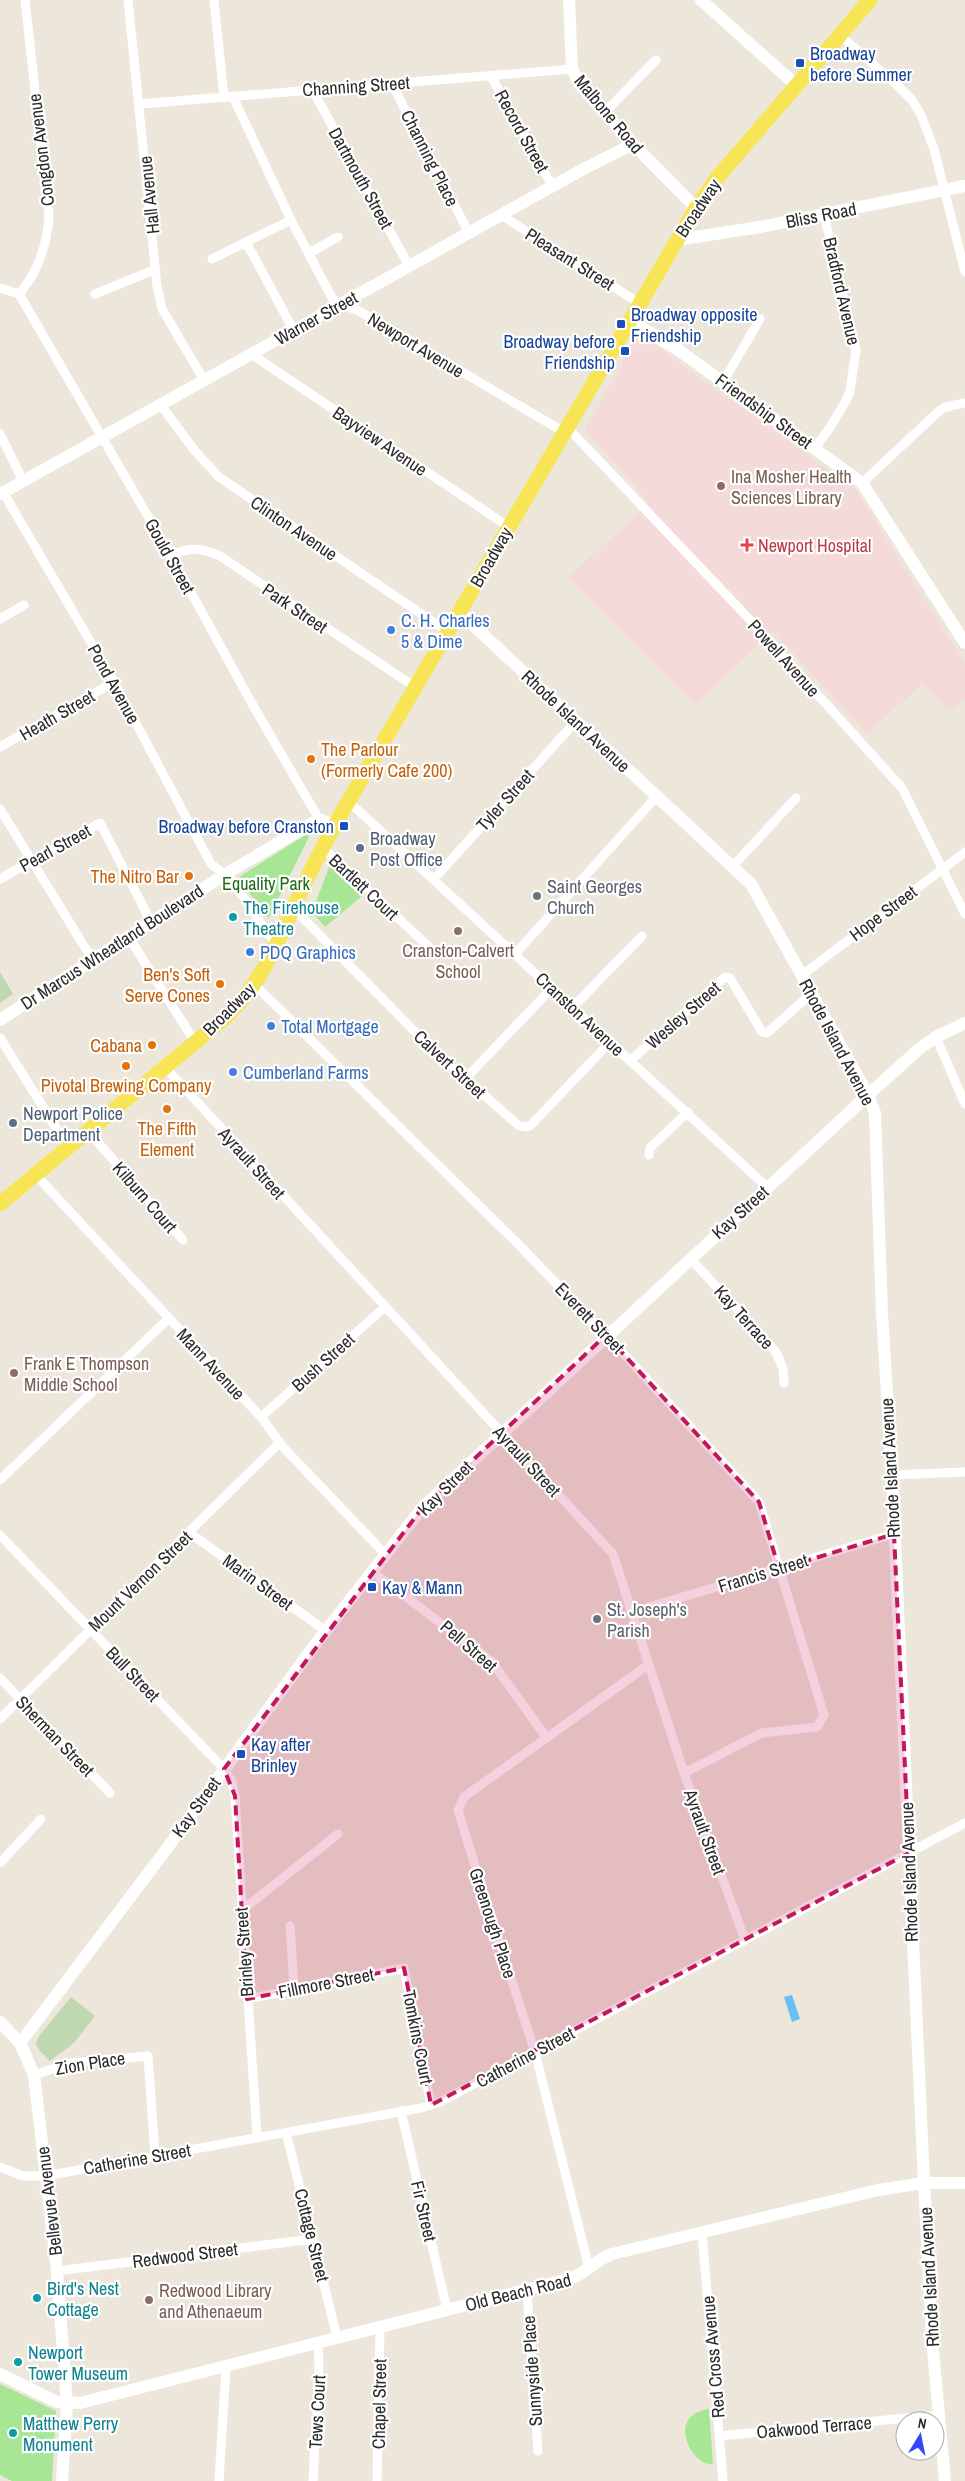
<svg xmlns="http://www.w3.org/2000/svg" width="965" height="2481" font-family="'Archivo Narrow',sans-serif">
<rect width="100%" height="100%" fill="#ede7db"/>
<path fill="#f4dad8" d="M639,334L855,489L965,663V700L949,710L922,684L867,734L772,631L696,705L568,577L650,503L585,430Z"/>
<path fill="#a7e695" d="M307,834L309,837L269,917L265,916L239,877Z
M330,865L361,897L325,927L312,912Z
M0,2384L56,2411L52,2481H12L0,2475Z
M709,2409L713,2464C693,2468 664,2415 709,2409Z"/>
<path fill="#bfd8b2" d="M0,972L13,994L0,1003Z
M71,1997L95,2016L74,2043L50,2061L39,2050L36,2043L39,2036Z"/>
<path fill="#69bef4" d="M792,1995L800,2019L792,2022L784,1997Z"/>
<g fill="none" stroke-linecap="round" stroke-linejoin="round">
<path stroke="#fff" stroke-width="9" d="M128,0L157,286L162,309L204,380
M214,0L224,98
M840,35L901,89L912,100L921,115L934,149L965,272
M491,76L553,187
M392,84L469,233
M312,89L409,266
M233,97L291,220L332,298L340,304L359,311L564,432
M140,104L572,69
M605,112L656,60
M501,215L639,303
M246,242L294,331
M309,253L338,237
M212,259L291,220
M0,288L19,294
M19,294L171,556L255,709L319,819
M19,294C38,272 47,245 49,216L25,0
M95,294L156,269
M251,354L509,527
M723,382L760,319
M160,404L195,451L219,477L448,632
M567,427L753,623L902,788L965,914
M0,434L23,481
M815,448L829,429L846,401L850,391L856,350L824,215
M862,483L938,412L945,407L965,403
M3,492L114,682L211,864L232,880L268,934L278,944
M171,556C189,546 202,548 220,556L415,687
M0,619L24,605
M0,747L114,682
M348,801L767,1187
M0,809L92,959
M322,847L428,946
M733,866L796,798
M0,879L100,823L151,922
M434,879L576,721
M293,908L431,1048L518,1125L525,1127L530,1126L611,1041
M128,936L195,1042
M515,954L657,796
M802,975L965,852
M255,985L516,1242L612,1341L759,1502L824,1715L817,1727L762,1733L684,1773
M573,1007L642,936
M936,1037L965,1104
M0,1038L68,1147
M631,1060L725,977L730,978L762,1032L767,1033L812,993
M165,1067L613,1554L684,1773L745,1940
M465,1079L552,988
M88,1131L183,1240
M649,1155L650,1148L688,1112
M35,1174L261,1417L283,1447L386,1555
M690,1258L776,1352L783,1369L784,1383
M261,1417L385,1307
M892,1475L965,1472
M0,1480L168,1319
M190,1533L326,1631
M0,1535L224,1769L232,1782L235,1796L257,2137
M373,1572L491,1661L547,1738
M632,1612L894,1534
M0,1678L110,1793
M0,1719L280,1442
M0,1863L41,1819
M241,1911L338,1834
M290,1926L294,1989
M247,1999L404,1968L431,2105
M34,2075L71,2063L148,2056L155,2155
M401,2111L447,2310
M286,2132L337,2337
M0,2167L23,2176H45L421,2108L440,2102L965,1823
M702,2233L723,2481
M589,2268L535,2052L484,1895L458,1810L464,1797L648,1665
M57,2271L313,2239
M527,2290L538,2451
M719,2436L939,2415
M219,2481L226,2367
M313,2481L319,2365L318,2342
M377,2481L380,2327"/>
<path stroke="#fff" stroke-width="12" d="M569,0L572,69L580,85L633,144L696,208
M701,0L797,86
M676,240L760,227L965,186
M629,320L680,351L862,483L965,643
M0,494L578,172L633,144
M459,612L751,884L868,1095L875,1113L882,1314L892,1475L924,2183L932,2340L945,2481
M0,1020L224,875L319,819L335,825
M0,2022L20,2043L34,2075L57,2271L67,2404L62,2481
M20,2043L165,1851L314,1646L423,1507L868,1095L920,1048L936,1037L965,1023
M0,2374L57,2402L80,2403L569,2279C586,2274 595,2260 612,2254L878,2190L924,2183H965"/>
<path stroke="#f7e556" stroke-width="15" d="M0,1204L227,1016C261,982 275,949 294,906C308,875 324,844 341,814L696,208L717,178L870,0"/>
</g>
<path fill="#c2185b" fill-opacity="0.2" stroke="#c2185b" stroke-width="4" stroke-dasharray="10 6" stroke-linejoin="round" d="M606,1335L759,1502L779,1569L894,1534L909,1853L431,2105L404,1968L247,1999L235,1796L224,1769L423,1507Z"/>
<g fill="#1a4fb4" stroke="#fff" stroke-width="2">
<rect x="795" y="58" width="10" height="10" rx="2.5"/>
<rect x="616" y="319" width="10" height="10" rx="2.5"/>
<rect x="620" y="346" width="10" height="10" rx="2.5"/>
<rect x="339" y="821" width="10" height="10" rx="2.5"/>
<rect x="367" y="1582" width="10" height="10" rx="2.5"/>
<rect x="236" y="1749" width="10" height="10" rx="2.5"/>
</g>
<g fill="#8d6e63" stroke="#fff" stroke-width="2">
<circle cx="721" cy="486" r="5"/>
<circle cx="458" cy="931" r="5"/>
<circle cx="14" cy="1373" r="5"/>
<circle cx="149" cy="2300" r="5"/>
</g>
<path fill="#e0444e" stroke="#fff" stroke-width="2" d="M744.5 537.5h5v5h5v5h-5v5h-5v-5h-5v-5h5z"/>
<g fill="#3f7fe0" stroke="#fff" stroke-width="2">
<circle cx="391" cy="630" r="5"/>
<circle cx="250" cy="952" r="5"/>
<circle cx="271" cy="1026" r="5"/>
<circle cx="233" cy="1072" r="5"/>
</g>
<g fill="#e8710a" stroke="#fff" stroke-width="2">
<circle cx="311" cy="759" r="5"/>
<circle cx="189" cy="876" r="5"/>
<circle cx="220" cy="984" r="5"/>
<circle cx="152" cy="1045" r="5"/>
<circle cx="126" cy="1066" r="5"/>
<circle cx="167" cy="1109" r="5"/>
</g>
<g fill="#5c6f8a" stroke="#fff" stroke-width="2">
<circle cx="360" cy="848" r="5"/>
<circle cx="13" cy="1123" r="5"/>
</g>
<g fill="#6b7280" stroke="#fff" stroke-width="2">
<circle cx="537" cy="896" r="5"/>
<circle cx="597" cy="1619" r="5"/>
</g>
<g fill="#0f9aa8" stroke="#fff" stroke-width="2">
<circle cx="233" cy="917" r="5"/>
<circle cx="37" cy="2298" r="5"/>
<circle cx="18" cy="2362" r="5"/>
<circle cx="13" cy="2433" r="5"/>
</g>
<g text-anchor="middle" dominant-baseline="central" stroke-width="4.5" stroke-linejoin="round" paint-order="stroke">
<g font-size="18" fill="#164399" stroke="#fff" text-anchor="start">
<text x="810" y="53">Broadway<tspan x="810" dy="21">before Summer</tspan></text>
<text x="631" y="314">Broadway opposite<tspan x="631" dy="21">Friendship</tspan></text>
<text x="615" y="341" text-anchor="end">Broadway before<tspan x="615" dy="21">Friendship</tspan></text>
<text x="334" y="826" text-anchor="end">Broadway before Cranston</text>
<text x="382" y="1587">Kay &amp; Mann</text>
<text x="251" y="1744">Kay after<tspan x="251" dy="21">Brinley</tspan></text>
</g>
<g font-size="18" fill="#2a2a2a" stroke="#fff">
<text transform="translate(356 86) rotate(-4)">Channing Street</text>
<text transform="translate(609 114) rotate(50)">Malbone Road</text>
<text transform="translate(522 131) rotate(61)">Record Street</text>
<text transform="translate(41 150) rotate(-97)">Congdon Avenue</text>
<text transform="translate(430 158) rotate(63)">Channing Place</text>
<text transform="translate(361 178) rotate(61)">Dartmouth Street</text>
<text transform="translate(149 195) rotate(-96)">Hall Avenue</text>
<text transform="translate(698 208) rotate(-56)">Broadway</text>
<text transform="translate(821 215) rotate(-11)">Bliss Road</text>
<text transform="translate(570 259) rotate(32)">Pleasant Street</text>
<text transform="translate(842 291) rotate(77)">Bradford Avenue</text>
<text transform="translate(316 318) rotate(-29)">Warner Street</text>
<text transform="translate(416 345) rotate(31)">Newport Avenue</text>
<text transform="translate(764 411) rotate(36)">Friendship Street</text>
<text transform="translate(380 441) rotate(34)">Bayview Avenue</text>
<text transform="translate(294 528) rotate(34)">Clinton Avenue</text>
<text transform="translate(170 556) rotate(61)">Gould Street</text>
<text transform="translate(491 557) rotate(-60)">Broadway</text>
<text transform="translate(295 608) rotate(34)">Park Street</text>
<text transform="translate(784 658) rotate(48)">Powell Avenue</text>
<text transform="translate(114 684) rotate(61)">Pond Avenue</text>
<text transform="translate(57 715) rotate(-30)">Heath Street</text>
<text transform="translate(576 721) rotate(43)">Rhode Island Avenue</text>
<text transform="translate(505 800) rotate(-48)">Tyler Street</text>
<text transform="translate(55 848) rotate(-29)">Pearl Street</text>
<text transform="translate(364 887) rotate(43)">Bartlett Court</text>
<text transform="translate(883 913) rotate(-37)">Hope Street</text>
<text transform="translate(112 947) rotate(-33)">Dr Marcus Wheatland Boulevard</text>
<text transform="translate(229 1009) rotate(-45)">Broadway</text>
<text transform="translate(580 1014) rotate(43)">Cranston Avenue</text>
<text transform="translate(683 1015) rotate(-41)">Wesley Street</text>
<text transform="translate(837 1042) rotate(62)">Rhode Island Avenue</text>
<text transform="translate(450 1064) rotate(43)">Calvert Street</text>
<text transform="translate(252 1163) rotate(48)">Ayrault Street</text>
<text transform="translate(145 1197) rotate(49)">Kilburn Court</text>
<text transform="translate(740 1212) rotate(-42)">Kay Street</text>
<text transform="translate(744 1317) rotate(48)">Kay Terrace</text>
<text transform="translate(590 1318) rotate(46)">Everett Street</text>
<text transform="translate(323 1362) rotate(-42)">Bush Street</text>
<text transform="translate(211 1364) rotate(47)">Mann Avenue</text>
<text transform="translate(527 1461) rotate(47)">Ayrault Street</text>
<text transform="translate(890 1468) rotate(-93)">Rhode Island Avenue</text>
<text transform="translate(445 1488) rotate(-45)">Kay Street</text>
<text transform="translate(763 1573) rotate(-17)">Francis Street</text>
<text transform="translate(140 1581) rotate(-44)">Mount Vernon Street</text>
<text transform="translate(258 1582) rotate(36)">Marin Street</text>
<text transform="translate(469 1646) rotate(41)">Pell Street</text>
<text transform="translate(133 1674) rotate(46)">Bull Street</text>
<text transform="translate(55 1736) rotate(46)">Sherman Street</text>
<text transform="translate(196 1807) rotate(-54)">Kay Street</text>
<text transform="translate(705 1832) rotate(70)">Ayrault Street</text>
<text transform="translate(909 1872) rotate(-92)">Rhode Island Avenue</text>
<text transform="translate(493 1923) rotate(72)">Greenough Place</text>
<text transform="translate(244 1952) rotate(-94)">Brinley Street</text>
<text transform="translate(326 1983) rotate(-11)">Fillmore Street</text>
<text transform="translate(418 2037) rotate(79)">Tomkins Court</text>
<text transform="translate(525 2057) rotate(-28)">Catherine Street</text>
<text transform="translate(90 2063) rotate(-9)">Zion Place</text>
<text transform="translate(137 2159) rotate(-10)">Catherine Street</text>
<text transform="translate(49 2201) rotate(-97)">Bellevue Avenue</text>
<text transform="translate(424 2211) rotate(77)">Fir Street</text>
<text transform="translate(312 2235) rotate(76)">Cottage Street</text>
<text transform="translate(185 2255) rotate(-7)">Redwood Street</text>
<text transform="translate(929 2277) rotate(-93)">Rhode Island Avenue</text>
<text transform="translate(518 2292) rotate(-14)">Old Beach Road</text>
<text transform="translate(713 2357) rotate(-95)">Red Cross Avenue</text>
<text transform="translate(532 2371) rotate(-94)">Sunnyside Place</text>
<text transform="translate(379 2404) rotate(-89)">Chapel Street</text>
<text transform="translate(317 2412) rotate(-87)">Tews Court</text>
<text transform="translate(814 2427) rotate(-5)">Oakwood Terrace</text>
</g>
<g font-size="18" fill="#785e54" stroke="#fff" text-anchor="start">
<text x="731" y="476">Ina Mosher Health<tspan x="731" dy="21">Sciences Library</tspan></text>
<text x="458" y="950" text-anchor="middle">Cranston-Calvert<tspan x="458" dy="21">School</tspan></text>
<text x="24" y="1363">Frank E Thompson<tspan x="24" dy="21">Middle School</tspan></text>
<text x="159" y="2290">Redwood Library<tspan x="159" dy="21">and Athenaeum</tspan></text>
</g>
<g font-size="18" fill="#be3a42" stroke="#fff" text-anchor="start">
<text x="758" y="545">Newport Hospital</text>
</g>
<g font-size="18" fill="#366cbe" stroke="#fff" text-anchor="start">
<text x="401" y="620">C. H. Charles<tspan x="401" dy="21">5 &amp; Dime</tspan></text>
<text x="260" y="952">PDQ Graphics</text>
<text x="281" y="1026">Total Mortgage</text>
<text x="243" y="1072">Cumberland Farms</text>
</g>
<g font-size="18" fill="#c56008" stroke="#fff" text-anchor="end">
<text x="321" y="749" text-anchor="start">The Parlour<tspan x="321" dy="21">(Formerly Cafe 200)</tspan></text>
<text x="179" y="876">The Nitro Bar</text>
<text x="210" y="974">Ben's Soft<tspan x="210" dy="21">Serve Cones</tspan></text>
<text x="142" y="1045">Cabana</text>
<text x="126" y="1085" text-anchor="middle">Pivotal Brewing Company</text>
<text x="167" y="1128" text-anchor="middle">The Fifth<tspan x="167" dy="21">Element</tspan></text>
</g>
<g font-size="18" fill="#4e5e75" stroke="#fff" text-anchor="start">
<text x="370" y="838">Broadway<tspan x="370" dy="21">Post Office</tspan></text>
<text x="23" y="1113">Newport Police<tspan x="23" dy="21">Department</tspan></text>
</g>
<g font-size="18" fill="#1e6b17" stroke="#fff">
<text x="266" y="883">Equality Park</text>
</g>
<g font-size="18" fill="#5b616d" stroke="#fff" text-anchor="start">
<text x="547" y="886">Saint Georges<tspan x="547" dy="21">Church</tspan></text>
<text x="607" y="1609">St. Joseph's<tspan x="607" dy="21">Parish</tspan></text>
</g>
<g font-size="18" fill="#0d838f" stroke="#fff" text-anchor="start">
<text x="243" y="907">The Firehouse<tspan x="243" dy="21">Theatre</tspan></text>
<text x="47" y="2288">Bird's Nest<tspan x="47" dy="21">Cottage</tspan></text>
<text x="28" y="2352">Newport<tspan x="28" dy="21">Tower Museum</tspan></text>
<text x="23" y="2423">Matthew Perry<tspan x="23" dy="21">Monument</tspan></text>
</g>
</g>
<g transform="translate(920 2436) rotate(10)"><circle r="24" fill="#ffffff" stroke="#aaaaaa"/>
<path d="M0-4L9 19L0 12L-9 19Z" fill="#3643ff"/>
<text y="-8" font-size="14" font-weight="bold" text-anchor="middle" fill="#2a2a2a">N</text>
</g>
</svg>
